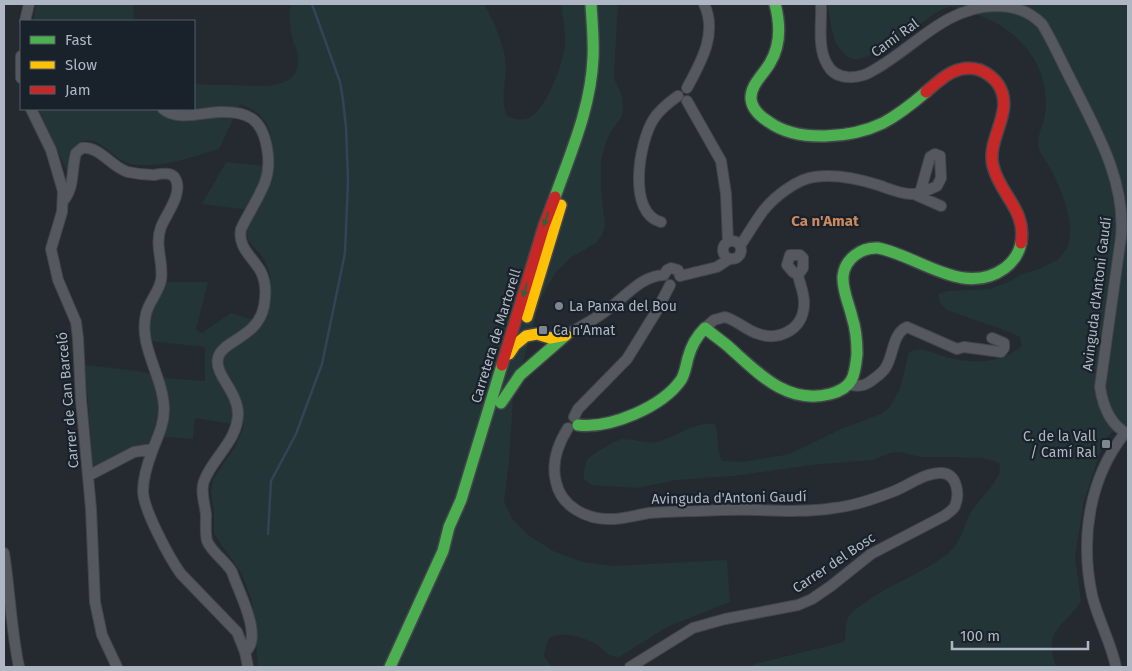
<svg xmlns="http://www.w3.org/2000/svg" width="1132" height="671" font-family="'Fira Sans',sans-serif">
<rect width="100%" height="100%" fill="#252a30"/>
<path fill="#233536" d="M36,4H134L133,21H33Z
M292,4H484C494,22 505,45 506,66C506,83 500,100 507,116C512,118 520,120 526,119C545,114 563,64 565,46C566,32 563,18 561,4H618L614,78L622,96L623,106L622,116L610,133L606,142L601,161V190L605,226L602,235L596,243L570,258L556,272L541,298L513,398L509,461L504,502L513,520L527,534L553,551L582,562L613,566L727,560L730,602L669,626L619,657C606,656 605,650 596,644C586,638 560,630 550,638C546,642 545,651 544,656L551,667H258L252,601L242,574L214,534V512L211,492L213,479L235,447L244,426L195,418L193,439L163,437L94,480L85,365L138,371L165,378L205,381V347L150,341C149,336 148,330 149,324C149,312 161,295 165,282H208L196,330L202,333L231,313L263,323C272,301 276,276 261,255C256,249 249,244 247,236C245,227 252,218 256,211L202,204L226,162L273,167C274,136 271,115 240,104L219,149C194,156 167,167 140,165C133,165 127,163 121,160C109,153 94,132 78,144C68,151 68,159 67,171L38,109H194V84C207,85 219,85 232,85C257,86 306,93 297,52C297,48 294,45 293,41C291,31 287,13 292,4Z
M827,4H1128V426L1120,424L1104,440L1084,501L1075,557L1081,601C1063,629 1043,628 1056,667H749L755,664L844,642C847,633 844,624 849,616C852,611 858,608 863,604C889,584 920,575 946,555C964,541 962,525 973,509C982,497 993,487 1000,472L999,463L990,460L981,458L949,457H920L900,452L890,453L873,460L811,465L733,476L676,480L638,488L591,485L584,479C584,473 584,466 587,460C592,454 615,440 623,439C636,439 648,445 661,441C680,434 695,422 715,424C719,437 716,449 722,461L742,462L790,454L843,428L881,414L889,408L900,389L909,352C922,346 930,352 943,356C970,364 999,365 1022,346L1020,337L1012,333L947,310L940,303L938,294L947,291L990,289L1011,281L1020,275L1039,269L1057,260C1061,256 1066,251 1068,245C1076,222 1060,186 1049,166C1046,161 1041,155 1039,150C1036,139 1041,130 1044,120C1053,78 1029,39 992,21C984,17 960,7 952,7C942,7 933,15 926,20C914,29 866,63 853,59C846,58 838,48 835,41C831,30 830,16 827,4Z"/>
<g fill="none" stroke-linecap="round" stroke-linejoin="round">
<path stroke="#334458" stroke-width="2.5" d="M268,534L271,481L296,434L322,364L345,253L348,180L346,127L343,100L340,82L312,4"/>
<defs>
<path id="street" d="M821,4C822,23 817,47 827,64C836,82 860,79 874,70C915,47 944,8 994,6C1013,6 1028,10 1042,24C1053,42 1062,63 1072,82C1096,130 1126,181 1121,237L1100,387C1103,407 1110,425 1128,434
M25,21L29,4
M21,56V78
M687,88C701,62 718,33 704,4
M687,101L721,161L726,194L728,242
M31,109L51,150L63,191L62,212L51,249L58,280L76,322L78,338L81,400L91,509L95,602L102,635L117,667
M163,109C178,121 201,113 219,112C247,111 262,118 267,148C269,159 269,171 265,182C259,198 248,214 241,229C237,248 254,258 261,272C266,282 266,295 264,306C258,338 222,340 218,358C214,375 238,391 238,414C237,442 213,457 204,481C200,492 205,504 206,515C206,524 205,532 207,541C213,554 225,560 232,572C238,591 264,637 245,652
M916,195L941,206
M64,200C75,186 71,170 76,153L82,148C100,146 111,167 128,172C137,174 145,175 154,175C159,174 165,173 169,174C172,175 174,176 175,178C184,193 166,214 161,227C154,246 164,262 161,280C159,292 149,301 146,314C138,347 164,377 164,410C164,424 158,436 153,449L134,452L88,476
M661,222C627,213 639,143 653,120C659,110 668,103 678,96
M723 250a9 9 0 1 1 18 0a9 9 0 1 1-18 0Z
M740,246C748,234 755,222 763,211C774,197 797,179 814,177C834,174 859,179 878,185C904,194 911,199 937,186L941,178L940,156L935,154L930,157L920,193
M664,275L667,270L671,268L678,270L680,276
M680,276L717,267L729,259
M705,328L714,320L725,317C736,320 745,329 756,333C778,342 803,330 804,305C805,295 800,285 798,275L793,272L787,265L790,255H800L803,258V268L798,275
M566,335C581,326 599,318 612,306C628,294 642,276 664,275
M851,385C862,387 866,385 875,378C879,375 884,371 886,367C894,354 892,334 907,327L957,349L964,347L1001,352L1004,348V343L992,338
M574,417L578,409L627,359L656,312L670,285
M568,428C558,444 551,463 556,482C561,507 588,520 611,519C624,519 636,515 649,513C665,512 681,511 698,511C718,510 738,509 758,510C784,511 809,512 834,508C854,506 874,499 892,492C908,486 925,472 942,473C957,474 960,494 955,506C953,510 948,513 944,516L871,554L831,586L812,599L798,605L725,619L693,628L630,667
M153,449C148,462 143,477 143,491C143,509 170,559 181,574L237,632L245,652L248,667
M4,553C10,591 11,629 19,667
M1116,667C1111,642 1098,620 1092,595C1080,539 1089,478 1125,433"/>
<path id="fast" d="M775,4C780,23 781,45 770,63C764,74 750,85 751,99C752,110 761,117 769,122C798,143 852,138 883,123C898,115 912,104 926,92
M555,197C571,152 591,107 593,58C594,41 592,22 591,4
M501,403L520,375L566,335
M578,425C610,429 662,407 681,380C685,374 686,365 688,358C691,346 696,337 705,328C713,335 721,340 729,347C758,373 787,405 830,394C853,388 855,376 857,354C857,342 856,329 852,317C849,304 842,290 843,276C845,259 861,247 878,248C919,256 964,298 1005,268C1014,261 1019,254 1021,243
M390,667L443,551L449,527L461,500L502,365"/>
<path id="slow" d="M527,317L561,205
M509,354L515,345L526,336L537,334L550,338L566,335"/>
<path id="jam" d="M926,92C942,78 957,63 980,70C987,73 993,77 998,84C1016,111 986,138 993,166C1000,195 1027,210 1021,243
M502,365L544,226L555,197"/>
</defs>
<use href="#street" stroke="#42464b" stroke-width="12"/>
<use href="#fast" stroke="#42464b" stroke-width="14"/>
<use href="#slow" stroke="#42464b" stroke-width="14"/>
<use href="#jam" stroke="#42464b" stroke-width="14"/>
<use href="#street" stroke="#55595f" stroke-width="10"/>
<use href="#fast" stroke="#4caf50" stroke-width="11"/>
<use href="#slow" stroke="#ffc107" stroke-width="11"/>
<use href="#jam" stroke="#c62828" stroke-width="11"/>
</g>
<defs><path id="oneway-solid" d="M-6-.8H1V-3.2L6.5 0L1 3.2V.8H-6Z" transform="scale(1.25)"/></defs>
<g fill="#30613b">
<use href="#oneway-solid" transform="translate(546 219) rotate(108)"/>
<use href="#oneway-solid" transform="translate(525 290) rotate(107)"/>
</g>
<g fill="#7e8690" stroke="#19212a" stroke-width="2">
<circle cx="559" cy="306" r="5"/>
<rect x="538" y="325" width="10" height="10" rx="2.5"/>
<rect x="1101" y="439" width="10" height="10" rx="2.5"/>
</g>
<g text-anchor="middle" dominant-baseline="central" stroke-width="4.5" stroke-linejoin="round" paint-order="stroke">
<g font-size="14" fill="#aeb7c3" stroke="#19212a">
<text transform="translate(895 38) rotate(-36)">Camí Ral</text>
<text transform="translate(1097 294) rotate(-83)">Avinguda d'Antoni Gaudí</text>
<text transform="translate(496 336) rotate(-73)">Carretera de Martorell</text>
<text transform="translate(68 400) rotate(-95)">Carrer de Can Barceló</text>
<text transform="translate(729 498) rotate(-1)">Avinguda d'Antoni Gaudí</text>
<text transform="translate(834 563) rotate(-34)">Carrer del Bosc</text>
</g>
<g font-size="14" fill="#aeb7c3" stroke="#19212a" text-anchor="start">
<text x="569" y="306">La Panxa del Bou</text>
<text x="553" y="330">Ca n'Amat</text>
<text x="1096" y="436" text-anchor="end">C. de la Vall<tspan x="1096" dy="16">/ Camí Ral</tspan></text>
</g>
<g font-size="15" font-weight="bold" fill="#ce8a5e" stroke="#19212a">
<text x="825" y="221">Ca n'Amat</text>
</g>
</g>
<rect width="1132" height="671" fill="none" stroke="#aeb7c3" stroke-width="10"/>
<rect x="20" y="20" width="175" height="90" fill="#19212a" stroke="#555d67"/>
<rect x="30" y="36" width="25" height="8" fill="#4caf50" stroke="#555d67"/>
<text x="65" y="45" font-size="15" fill="#aeb7c3">Fast</text>
<rect x="30" y="61" width="25" height="8" fill="#ffc107" stroke="#555d67"/>
<text x="65" y="70" font-size="15" fill="#aeb7c3">Slow</text>
<rect x="30" y="86" width="25" height="8" fill="#c62828" stroke="#555d67"/>
<text x="65" y="95" font-size="15" fill="#aeb7c3">Jam</text>
<path d="M952 641v8h136v-8" fill="none" stroke="#aeb7c3" stroke-width="2.5"/>
<text x="960" y="641" font-size="15" fill="#aeb7c3" stroke="#19212a" stroke-width="4" paint-order="stroke">100 m</text>
</svg>
